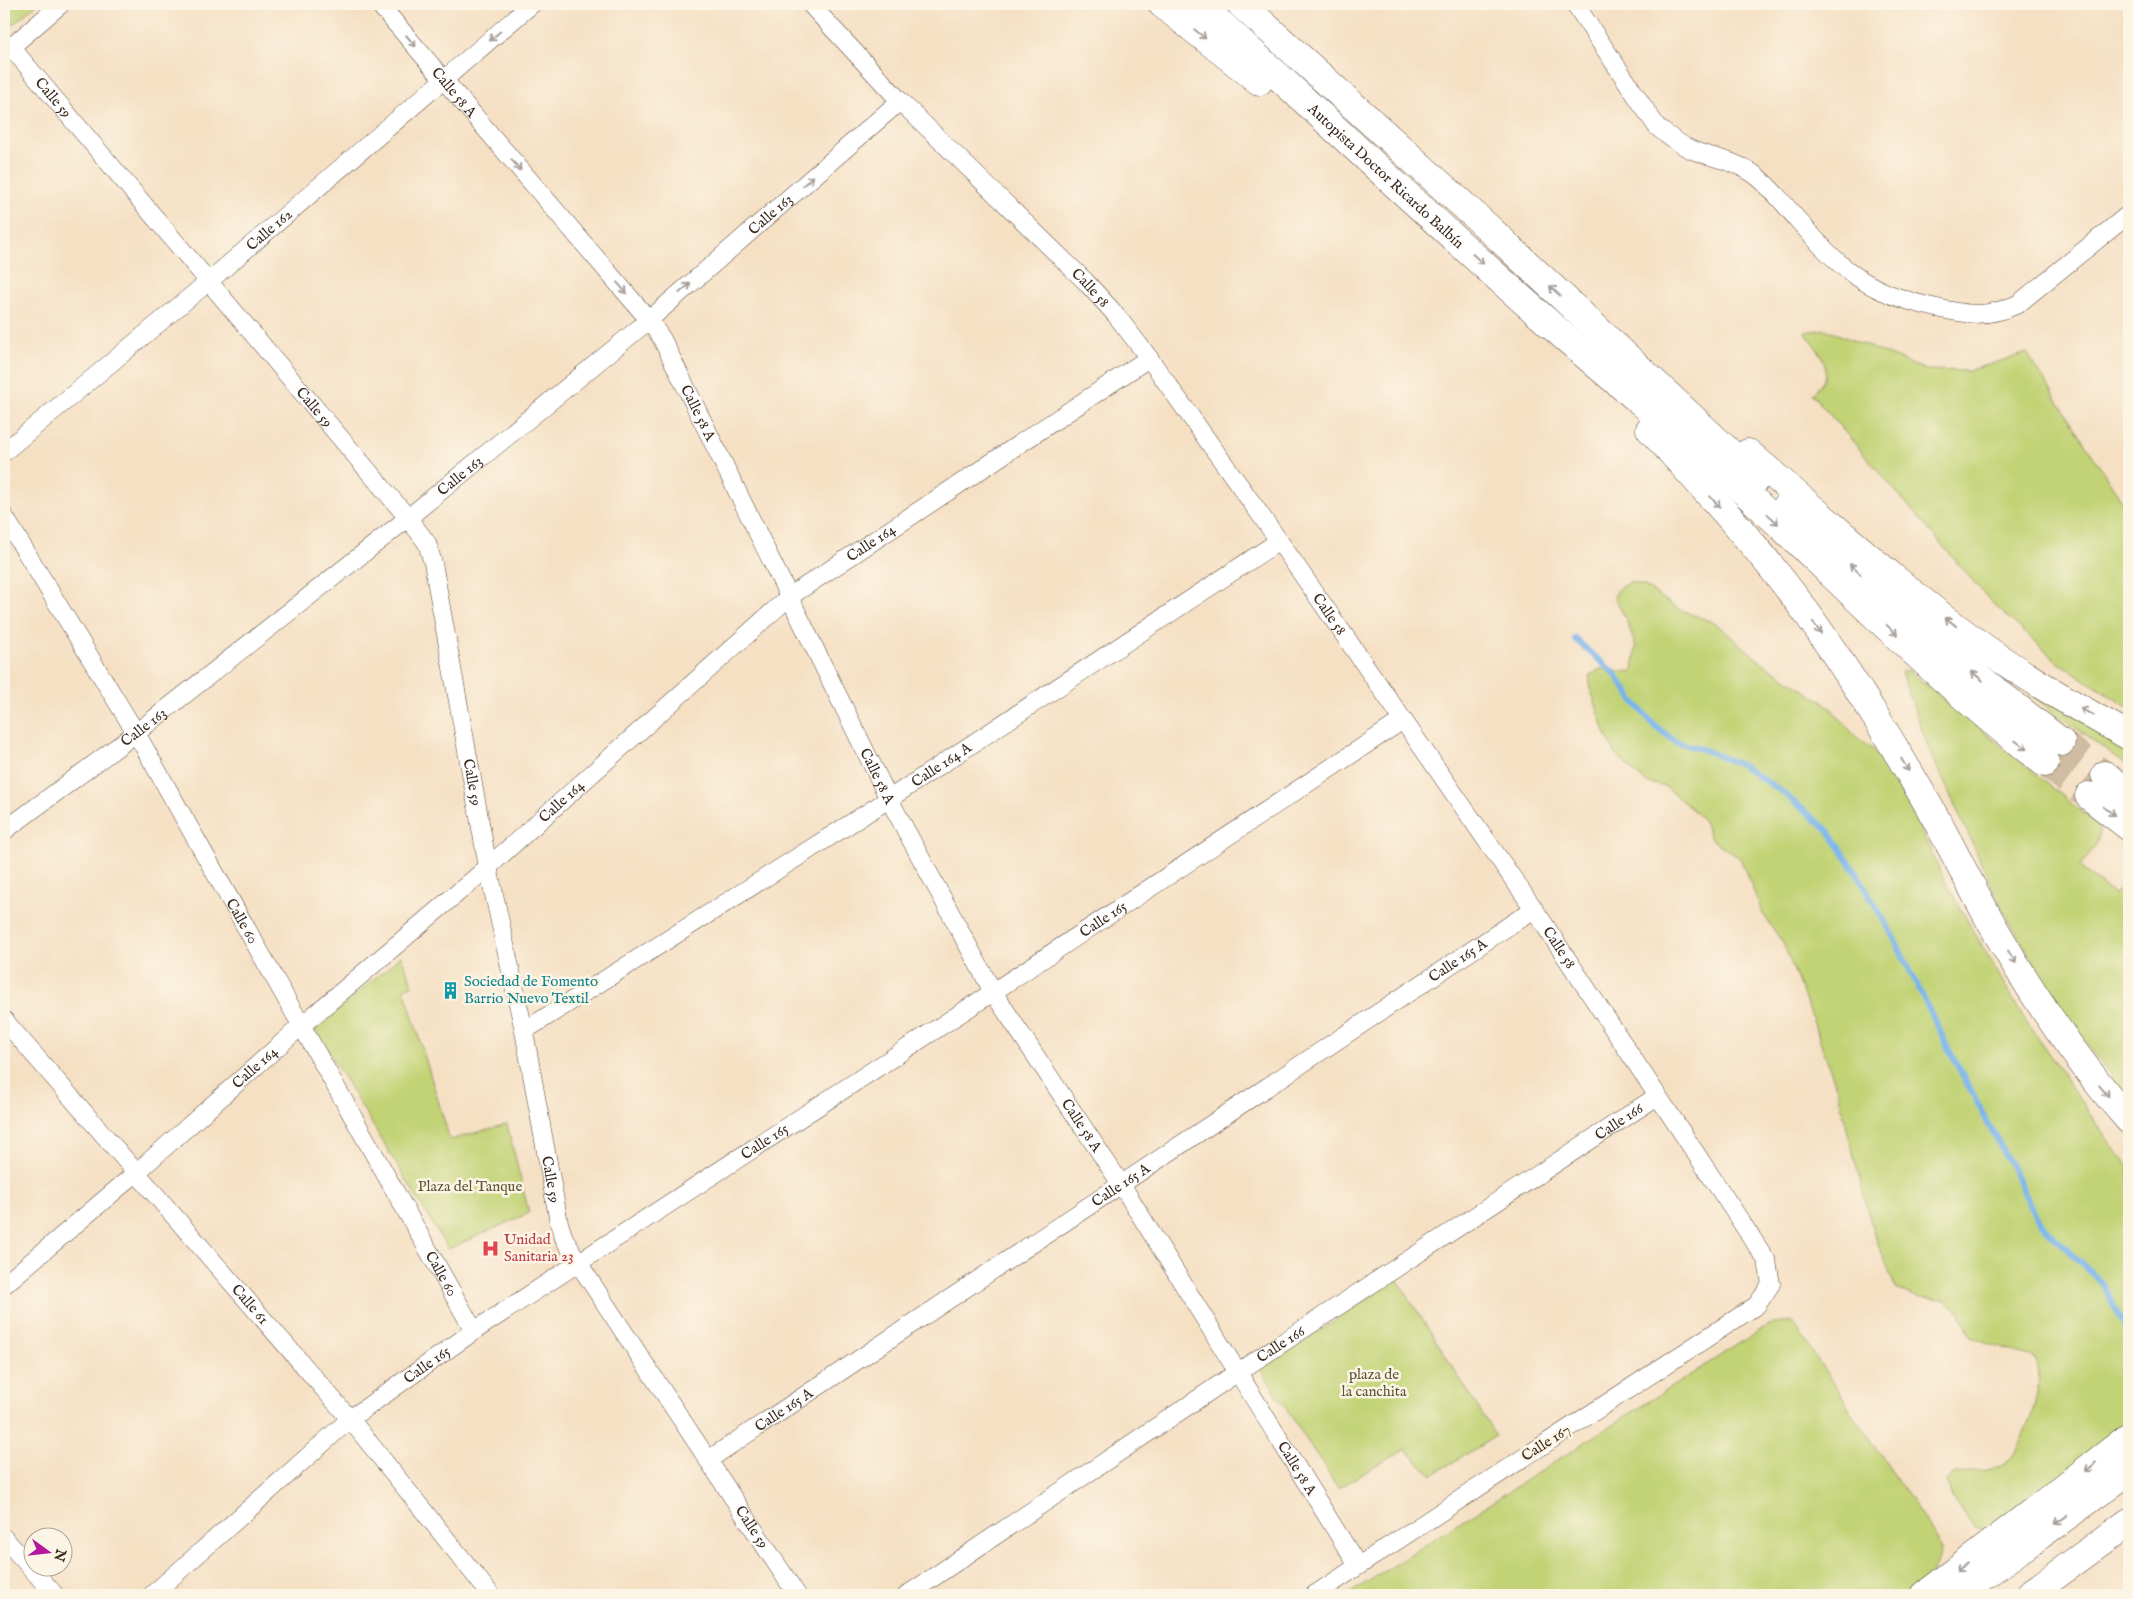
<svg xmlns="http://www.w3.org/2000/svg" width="2133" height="1599" font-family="'IM FELL English',serif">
<rect width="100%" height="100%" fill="#fcf5e5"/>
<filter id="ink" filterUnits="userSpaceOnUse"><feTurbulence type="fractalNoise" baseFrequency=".02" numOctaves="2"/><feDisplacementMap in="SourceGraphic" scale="10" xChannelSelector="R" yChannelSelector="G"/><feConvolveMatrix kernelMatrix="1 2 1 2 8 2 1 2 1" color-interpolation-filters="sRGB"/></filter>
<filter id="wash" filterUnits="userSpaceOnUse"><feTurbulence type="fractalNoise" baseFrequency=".0096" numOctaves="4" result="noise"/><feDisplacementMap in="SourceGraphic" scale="20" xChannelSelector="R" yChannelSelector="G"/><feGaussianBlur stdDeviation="1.12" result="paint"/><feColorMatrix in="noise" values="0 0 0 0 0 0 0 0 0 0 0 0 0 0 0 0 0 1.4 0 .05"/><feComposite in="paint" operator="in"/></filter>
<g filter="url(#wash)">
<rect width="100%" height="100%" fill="#f5e0c4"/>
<path fill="#c2d376" stroke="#7e7e4a" d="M4,4H37L4,32Z
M1825,329L1926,370L1968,371L2027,353L2129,512V708L2059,663L1992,603L1812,394C1838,371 1821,354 1805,332Z
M1630,582L1645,586L1678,609L1715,623L1760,661L1829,706L1855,736L1872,749L1905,797L1947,885L2022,1015L2117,1153L2129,1166V1427L1989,1533L1975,1529L1952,1498L1947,1481L1953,1473C1966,1472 1989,1472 2000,1466C2022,1456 2043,1391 2038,1368C2038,1365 2036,1361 2034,1357L1997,1347L1971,1336L1960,1313L1945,1300L1919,1298L1896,1289L1873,1231L1837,1089L1810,1012L1783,943L1763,914L1740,858L1711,839L1703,819L1666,787L1645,782L1616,755L1605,732L1591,690L1589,676L1600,669L1633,672L1636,647L1626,619L1614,597L1619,588Z
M1986,663L2129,746V767Z
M1908,670L2098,825C2104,841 2088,854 2080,867L2114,895L2129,878V1098L2119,1087L2062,1011L2001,906L1929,749L1901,672Z
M401,956L413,985L404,988L450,1140L507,1124L529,1213L448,1249L315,1030Z
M1397,1279L1496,1436L1432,1475L1405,1449L1338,1488L1261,1370Z
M1792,1321L1943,1549C1936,1568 1925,1583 1909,1595H1347L1768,1325Z"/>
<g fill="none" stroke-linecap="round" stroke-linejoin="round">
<path stroke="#78b4ea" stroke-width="6" d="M1575,639L1616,675L1635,703L1655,726L1676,742L1702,749L1741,765L1781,791L1829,831L1861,880L1893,936L1949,1050L2017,1177L2032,1210L2048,1231L2101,1282L2129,1333"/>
</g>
</g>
<g filter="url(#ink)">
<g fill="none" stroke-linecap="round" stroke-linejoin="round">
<path stroke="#d0bca3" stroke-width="28" stroke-dasharray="28 14" stroke-linecap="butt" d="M2061,742L2105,775
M2045,763L2089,796"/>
<defs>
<g id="street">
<path id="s1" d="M379,4L649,320L662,339L889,799L993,992L1121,1184L1358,1566"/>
<path id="s2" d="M810,4L900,101L1085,281L1116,315L1149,358L1279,541L1534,909L1767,1261L1771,1284L1757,1305L1314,1595"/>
<path d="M1575,4L1657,127C1668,136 1678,144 1692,150C1712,158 1737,161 1755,175C1771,187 1784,204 1797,219C1843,271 1866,293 1937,308C1969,315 1987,318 2018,304L2129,214"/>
<path id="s3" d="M11,47L408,518L427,543L433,563L488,867L524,1031L559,1223L564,1238L579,1264L797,1595"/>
<path d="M4,53L61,4"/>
<path id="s4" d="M4,452L208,282L532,4"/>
<path id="s5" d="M4,516L136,733L474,1331"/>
<path id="s6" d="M4,831L136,733L408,518L649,320L900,101"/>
<path id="s7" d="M4,1020L350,1419L491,1595"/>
<path id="s8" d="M524,1031L889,799L1279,541"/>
<path id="s9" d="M4,1285L137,1172L301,1026L488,867L789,597L1149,358"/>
<path id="s10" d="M708,1460L1534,909"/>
<path d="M4,1538L55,1595"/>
<path id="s11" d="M152,1595L350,1419L474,1331L993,992L1403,720"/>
<path id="s12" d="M907,1595L1238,1372L1656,1097"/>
</g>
<g id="highway">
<path d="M1162,4L1259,81"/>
<path id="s13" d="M1199,4C1325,118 1447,235 1575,346C1624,389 1675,429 1723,472C1830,569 1930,676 2045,763"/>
<path d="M1241,4L1483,223L1757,478"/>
<path d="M1650,429C1705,489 1761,550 1809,616C1847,670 1883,727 1916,784C1945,832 1969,884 1997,933C2035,999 2078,1063 2129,1120"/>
<path d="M1748,453C1826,519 1902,590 1986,649C2032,681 2080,709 2129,736"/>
<path d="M1787,506L1935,643L2061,742"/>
<path d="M2105,775L2129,794"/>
<path d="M2089,796L2129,827"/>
<path d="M1925,1595L2129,1437"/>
<path d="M1957,1595L2129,1471"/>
<path d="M2029,1595L2129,1522"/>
</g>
</defs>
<use href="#street" stroke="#574537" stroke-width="19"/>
<use href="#highway" stroke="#574537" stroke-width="29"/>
<use href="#street" stroke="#fff" stroke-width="18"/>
<use href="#highway" stroke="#fff" stroke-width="28"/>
</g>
<defs><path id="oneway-shaft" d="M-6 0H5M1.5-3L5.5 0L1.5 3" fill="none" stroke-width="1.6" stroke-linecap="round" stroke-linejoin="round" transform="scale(1.25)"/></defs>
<g stroke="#a79f9a">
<use href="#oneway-shaft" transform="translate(1200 34) rotate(39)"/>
<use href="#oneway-shaft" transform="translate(495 36) rotate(139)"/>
<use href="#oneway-shaft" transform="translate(411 41) rotate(50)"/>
<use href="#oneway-shaft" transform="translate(516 165) rotate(49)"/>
<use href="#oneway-shaft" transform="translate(808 181) rotate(-41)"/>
<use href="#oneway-shaft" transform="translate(1478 259) rotate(42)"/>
<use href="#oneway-shaft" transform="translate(622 288) rotate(49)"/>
<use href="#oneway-shaft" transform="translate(685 288) rotate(-41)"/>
<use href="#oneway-shaft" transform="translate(1555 291) rotate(-137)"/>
<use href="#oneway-shaft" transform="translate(1715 502) rotate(49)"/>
<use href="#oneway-shaft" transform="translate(1773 519) rotate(43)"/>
<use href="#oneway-shaft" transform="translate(1855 569) rotate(-137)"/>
<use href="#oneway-shaft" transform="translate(1951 622) rotate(-142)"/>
<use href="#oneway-shaft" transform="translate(1817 628) rotate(56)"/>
<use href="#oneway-shaft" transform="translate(1892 630) rotate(43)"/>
<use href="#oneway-shaft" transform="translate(1977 676) rotate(-142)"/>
<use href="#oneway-shaft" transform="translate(2087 712) rotate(-151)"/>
<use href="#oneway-shaft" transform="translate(2021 745) rotate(37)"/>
<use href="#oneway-shaft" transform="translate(1905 765) rotate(59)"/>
<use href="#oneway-shaft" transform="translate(2109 811) rotate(37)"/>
<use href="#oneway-shaft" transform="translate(2012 957) rotate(58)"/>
<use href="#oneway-shaft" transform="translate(2104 1091) rotate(49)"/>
<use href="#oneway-shaft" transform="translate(2091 1467) rotate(142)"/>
<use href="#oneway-shaft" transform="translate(2061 1520) rotate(144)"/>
<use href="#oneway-shaft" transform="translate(1962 1567) rotate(142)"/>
</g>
</g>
<defs>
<symbol id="building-bare" viewBox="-9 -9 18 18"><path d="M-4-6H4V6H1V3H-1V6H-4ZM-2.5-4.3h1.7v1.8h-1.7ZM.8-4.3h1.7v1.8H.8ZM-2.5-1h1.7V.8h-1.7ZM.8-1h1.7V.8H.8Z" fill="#0f9aa8" stroke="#fcf5e5" stroke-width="2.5" paint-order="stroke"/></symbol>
<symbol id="hospital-bare" viewBox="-9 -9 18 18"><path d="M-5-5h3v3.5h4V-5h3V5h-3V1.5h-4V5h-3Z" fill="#e0444e" stroke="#fcf5e5" stroke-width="2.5" paint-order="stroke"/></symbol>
</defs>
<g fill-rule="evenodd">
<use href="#building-bare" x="438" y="978" width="25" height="25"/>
<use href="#hospital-bare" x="478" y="1236" width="25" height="25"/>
</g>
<g text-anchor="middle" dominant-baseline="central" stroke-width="5" stroke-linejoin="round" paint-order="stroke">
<g font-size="15" fill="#3b2a1e" stroke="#fcf5e5">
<text stroke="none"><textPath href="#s1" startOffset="116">Calle 58 A</textPath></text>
<text stroke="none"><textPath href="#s3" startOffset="66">Calle 59</textPath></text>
<text stroke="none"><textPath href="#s13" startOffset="254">Autopista Doctor Ricardo Balbín</textPath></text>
<text stroke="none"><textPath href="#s6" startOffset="984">Calle 163</textPath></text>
<text stroke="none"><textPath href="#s4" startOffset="346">Calle 162</textPath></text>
<text stroke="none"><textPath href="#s2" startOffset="399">Calle 58</textPath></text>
<text stroke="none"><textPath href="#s3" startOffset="471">Calle 59</textPath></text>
<text stroke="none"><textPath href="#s1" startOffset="521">Calle 58 A</textPath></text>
<text stroke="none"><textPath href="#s6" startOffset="578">Calle 163</textPath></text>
<text stroke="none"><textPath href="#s9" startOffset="1142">Calle 164</textPath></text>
<text stroke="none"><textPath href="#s2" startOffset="804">Calle 58</textPath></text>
<text stroke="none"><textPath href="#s6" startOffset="174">Calle 163</textPath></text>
<text stroke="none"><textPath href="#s8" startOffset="495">Calle 164 A</textPath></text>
<text stroke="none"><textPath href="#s1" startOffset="926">Calle 58 A</textPath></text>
<text stroke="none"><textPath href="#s3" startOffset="891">Calle 59</textPath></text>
<text stroke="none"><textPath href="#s9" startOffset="738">Calle 164</textPath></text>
<text stroke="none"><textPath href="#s11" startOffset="1169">Calle 165</textPath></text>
<text stroke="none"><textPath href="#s5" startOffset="470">Calle 60</textPath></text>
<text stroke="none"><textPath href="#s2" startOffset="1209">Calle 58</textPath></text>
<text stroke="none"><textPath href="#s10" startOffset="901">Calle 165 A</textPath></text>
<text stroke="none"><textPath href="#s9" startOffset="332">Calle 164</textPath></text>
<text stroke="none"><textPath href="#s12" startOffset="855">Calle 166</textPath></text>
<text stroke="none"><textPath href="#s1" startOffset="1331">Calle 58 A</textPath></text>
<text stroke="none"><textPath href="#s11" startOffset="764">Calle 165</textPath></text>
<text stroke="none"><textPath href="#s3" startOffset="1296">Calle 59</textPath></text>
<text stroke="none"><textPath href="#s10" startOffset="496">Calle 165 A</textPath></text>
<text stroke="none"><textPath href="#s5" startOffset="875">Calle 60</textPath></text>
<text stroke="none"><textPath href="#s7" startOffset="376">Calle 61</textPath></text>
<text stroke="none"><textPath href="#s12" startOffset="450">Calle 166</textPath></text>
<text stroke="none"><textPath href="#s11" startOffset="359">Calle 165</textPath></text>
<text stroke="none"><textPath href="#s10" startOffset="91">Calle 165 A</textPath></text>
<text transform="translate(1546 1443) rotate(-33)">Calle 167</text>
<text stroke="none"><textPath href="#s1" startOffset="1736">Calle 58 A</textPath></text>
<text stroke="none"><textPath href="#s3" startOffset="1701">Calle 59</textPath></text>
</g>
<g font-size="15" fill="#0d838f" stroke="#fcf5e5" text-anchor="start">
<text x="464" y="981">Sociedad de Fomento<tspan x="464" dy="17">Barrio Nuevo Textil</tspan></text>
</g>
<g font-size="15" fill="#5d5434" stroke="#fcf5e5">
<text x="470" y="1186">Plaza del Tanque</text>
<text x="1374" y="1374">plaza de<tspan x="1374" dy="17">la canchita</tspan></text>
</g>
<g font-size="15" fill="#be3a42" stroke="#fcf5e5" text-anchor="start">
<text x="504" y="1239">Unidad<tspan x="504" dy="17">Sanitaria 23</tspan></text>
</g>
</g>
<rect width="2133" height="1599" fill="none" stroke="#fcf5e5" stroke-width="20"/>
<g transform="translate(48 1552) rotate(105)"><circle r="24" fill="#fcf5e5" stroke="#afa495"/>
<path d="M0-4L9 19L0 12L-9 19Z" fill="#b5179e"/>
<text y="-8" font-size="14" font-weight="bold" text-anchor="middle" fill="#3b2a1e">N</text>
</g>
</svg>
